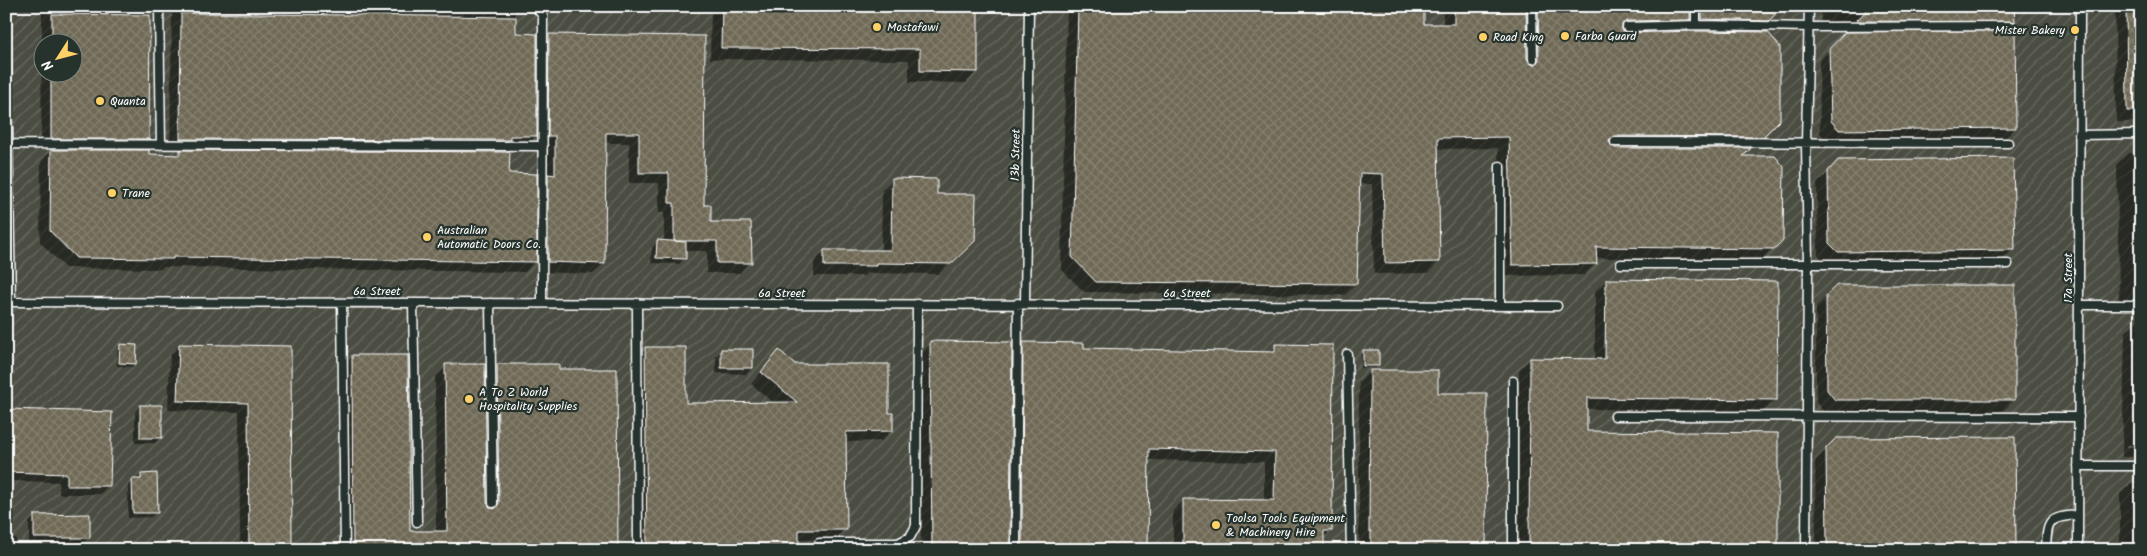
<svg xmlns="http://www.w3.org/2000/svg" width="2147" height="556" font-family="Kalam,sans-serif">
<defs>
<pattern id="industrial-furrows" width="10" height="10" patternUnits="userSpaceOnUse" patternTransform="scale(1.25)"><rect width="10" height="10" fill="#4b4e43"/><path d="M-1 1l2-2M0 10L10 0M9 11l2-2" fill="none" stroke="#66695f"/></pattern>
<pattern id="building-cross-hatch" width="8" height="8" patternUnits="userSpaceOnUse" patternTransform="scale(1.25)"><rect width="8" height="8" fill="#6f6957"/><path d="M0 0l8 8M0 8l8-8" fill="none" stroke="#858070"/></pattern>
</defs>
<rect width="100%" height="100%" fill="#3c433a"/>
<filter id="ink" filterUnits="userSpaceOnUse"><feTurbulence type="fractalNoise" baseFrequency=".02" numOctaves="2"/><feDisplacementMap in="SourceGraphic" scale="10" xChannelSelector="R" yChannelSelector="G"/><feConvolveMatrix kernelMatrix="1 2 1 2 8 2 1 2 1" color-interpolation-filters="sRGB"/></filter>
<g filter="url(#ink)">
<path fill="url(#industrial-furrows)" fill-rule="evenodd" d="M6,6H2141V550H6ZM42,42H72V72H42Z"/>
<path fill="#0007" fill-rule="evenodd" d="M42,6H149L148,138L138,149L41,148ZM42,42H72V72H42Z
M172,6H515V34L536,136L525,146H502L498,150L170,149Z
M583,6H671L664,13H636V10L583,9Z
M711,6H977V71L966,83L909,82V60L710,59Z
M1067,6H1422L1423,25H1443V6H1781L1755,33L1778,120L1740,157L1782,239L1762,259L1595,258V264L1584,275L1501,276L1498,148L1437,149L1439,262L1428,273L1374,274L1372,184H1359L1356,284L1345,295L1084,292L1061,269ZM1690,18L1691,32H1676Z
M1820,6H2015L2013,21L2003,32L2015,128L2004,139L1828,141L1820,133L1819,61L1856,23H1821Z
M2115,6H2141V122H2116Z
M549,35L704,37L703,206L710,223L750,262L740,273H707V251H685V258L679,264L651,263L652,247L657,242H664V213H659V183H629V143H604V264L593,274L538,272V186L545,179L538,146L539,45Z
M51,151L176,156L181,152L508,174L535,261L525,272L163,267L161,269L65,268L40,242L41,162Z
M2128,153H2141V301H2119L2117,164Z
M1839,162L2013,250L2002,261L1826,263L1818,255L1817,183Z
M892,180L936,195L974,240L939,274L867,273L864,276H814V262L824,251H881L882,190Z
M1606,280L1776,400L1764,411L1586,409V432L1776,550H1518L1519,370L1530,359L1595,360V291Z
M1837,286L2014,400L2003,411H1823L1816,402V307Z
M2137,321H2141V445H2127V447H2141V457H2122L2125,333Z
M931,343L1011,357L1024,344L1083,349L1269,353L1276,346L1331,531L1323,538V550H1173V511L1184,500L1264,501V462L1148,460L1147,550H1011V544L1006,550H921L920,354Z
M6,345H12L11,362L6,367Z
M179,345L289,348L291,547L316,546V550H172L175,547H240L239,412L168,410L170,355Z
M121,346H136L135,364L132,367L117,366L118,348Z
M646,349L685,404H775L751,384L779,352L795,365L888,414L892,430L881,441L845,442V529L834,540H798V550H636L635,360Z
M722,351L752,368L746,374L716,373V356Z
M1364,351L1378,366L1375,368H1361V354Z
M352,357L409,532H436L435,377L446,366L484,378L497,365L617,550H344L341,368Z
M1370,371L1437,394L1485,544H1489V550H1359V383Z
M140,406L161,437L155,443H135V412Z
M6,410L109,485L100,494H59V482L6,481Z
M1836,439L2014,550H1816L1815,461Z
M141,475L156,512L151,517L128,518V485Z
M2131,483H2141V550H2120V494Z
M35,516L89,538L83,543L29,544V522Z
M6,538H16V550H6Z"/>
<path fill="url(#building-cross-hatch)" stroke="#fff" d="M722,6H978V72L920,71V49L721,48Z
M1078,6H1424V24H1454V6H1526L1527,59L1533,65L1536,64L1539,59L1538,6H1690V20L1627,21L1622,24V30L1627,33L1696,31L1768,32L1780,47V120L1763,137L1615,136L1610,139L1609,142L1615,148H1751L1743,156H1775L1784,167L1783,240L1774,249L1596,247L1597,264L1512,265L1509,137L1438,138L1440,262L1385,263L1383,174L1360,173L1357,284L1096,282L1072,257Z
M1702,6H1783L1769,21L1702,19Z
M1871,6H2014L2015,22L1856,21Z
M2126,6H2141V111H2127Z
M181,13L516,17V33L537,34V136H510V140L180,139Z
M52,14L150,15L149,139H51V72H72V42H52Z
M2015,30L2016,128L1839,130L1831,121L1829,49L1845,32Z
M549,34L705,36L704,205H711V222H751L752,263H717V241H674V203H669V173H639V133H606L605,264L548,262V174L555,175V136H548Z
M51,150H149V154L180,155V150L510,152L509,173L537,174V262L173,257V259L76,258L50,231Z
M2013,158L2015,250L1838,252L1829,243L1828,171L1838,160Z
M892,178L937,179V194H976L975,241L951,264L876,263V266H824V250H891Z
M657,240L686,242V259L656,258Z
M1606,279L1778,281L1777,400L1587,398V431L1778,433V550H1529L1530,358L1605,359Z
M1837,285H2015V400H1835L1827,390L1826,295Z
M930,341L1012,342L1010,547H932Z
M1023,342L1084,343V348L1275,352V344L1333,345L1332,531H1324V550H1183V499L1274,500L1275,452L1149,449L1148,549L1022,547Z
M120,344L137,345L136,364L119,363Z
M179,344L291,346L292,550H249L248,403L177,401Z
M645,347H686V403L797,402L761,372L779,350L795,364H889V413H893V431L846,432L847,530H799V546L647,547Z
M721,349H753V368H721Z
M1363,350H1379V366H1363Z
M352,355H408L410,531H447L445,364H485L487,503L493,509L496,508L499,503L497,364H559V369H617L618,550H353Z
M1370,370H1438V393H1487L1486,550H1371V531H1369Z
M140,405H162V438H140Z
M6,409L112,412L110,486H67V474L6,472Z
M2015,437L2016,550H1832L1827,544L1826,448L1836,438Z
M157,473L158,513H133L132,479H141V474Z
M90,514V538H34V515Z"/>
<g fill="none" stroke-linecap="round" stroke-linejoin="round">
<defs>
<path id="lane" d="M159,6L161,145
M535,6L543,16L542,303
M1532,6L1533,59
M1696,6V25
M6,18L11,302
M1627,27L1696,25L1809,27L2011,26
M2079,135L2141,134
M1615,142L2008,143
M8,144L543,146
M1500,166V306
M1621,264H2008
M6,302L1557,306
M342,303L345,550
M413,303L417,522
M490,303L493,503
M637,303L638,550
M1025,303L1029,6
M2079,305H2141
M1347,354L1351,550
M1513,381V550
M1615,416L2079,417
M2078,466H2141
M819,543H898L910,537L916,526L917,304
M1016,550L1018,303
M1806,550L1808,264L1806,143L1809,6
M2046,550C2047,521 2048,517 2078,515
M2078,550L2080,6"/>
</defs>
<use href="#lane" stroke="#fff" stroke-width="11"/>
<use href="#lane" stroke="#26332d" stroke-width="8"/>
</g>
</g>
<g fill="#ffd166" stroke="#26332d" stroke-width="2">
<circle cx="877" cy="27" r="5"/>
<circle cx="2075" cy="30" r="5"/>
<circle cx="1565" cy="36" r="5"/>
<circle cx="1483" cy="37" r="5"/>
<circle cx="100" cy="101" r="5"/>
<circle cx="112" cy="193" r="5"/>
<circle cx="427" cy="237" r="5"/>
<circle cx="469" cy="399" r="5"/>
<circle cx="1216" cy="525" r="5"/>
</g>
<g text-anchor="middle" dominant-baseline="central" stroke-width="4.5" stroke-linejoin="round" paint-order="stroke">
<g font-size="12" fill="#fff" stroke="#26332d" text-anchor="start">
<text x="887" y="27">Mostafawi</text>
<text x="2065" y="30" text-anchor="end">Mister Bakery</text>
<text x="1575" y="36">Farba Guard</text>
<text x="1493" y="37">Road King</text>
<text x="110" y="101">Quanta</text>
<text x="122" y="193">Trane</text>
<text x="437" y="230">Australian<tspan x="437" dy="14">Automatic Doors Co.</tspan></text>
<text x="479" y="392">A To Z World<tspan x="479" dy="14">Hospitality Supplies</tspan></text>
<text x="1226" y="518">Toolsa Tools Equipment<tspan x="1226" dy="14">&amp; Machinery Hire</tspan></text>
</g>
<g font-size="12" fill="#fff" stroke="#26332d">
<text transform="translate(1016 155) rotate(-89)">13b Street</text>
<text transform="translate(2068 278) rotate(-90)">17a Street</text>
<text x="377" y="291">6a Street</text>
<text x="782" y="293">6a Street</text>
<text x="1187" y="293">6a Street</text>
</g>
</g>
<rect width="2147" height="556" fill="none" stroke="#26332d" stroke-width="25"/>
<rect x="12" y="12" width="2122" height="531" fill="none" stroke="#fff" stroke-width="2" filter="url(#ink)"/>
<g transform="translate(58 58) rotate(234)"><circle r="24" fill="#26332d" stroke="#7d8581"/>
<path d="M0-4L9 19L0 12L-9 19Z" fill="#ffd166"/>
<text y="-8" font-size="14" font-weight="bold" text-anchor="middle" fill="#ffffff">N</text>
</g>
</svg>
